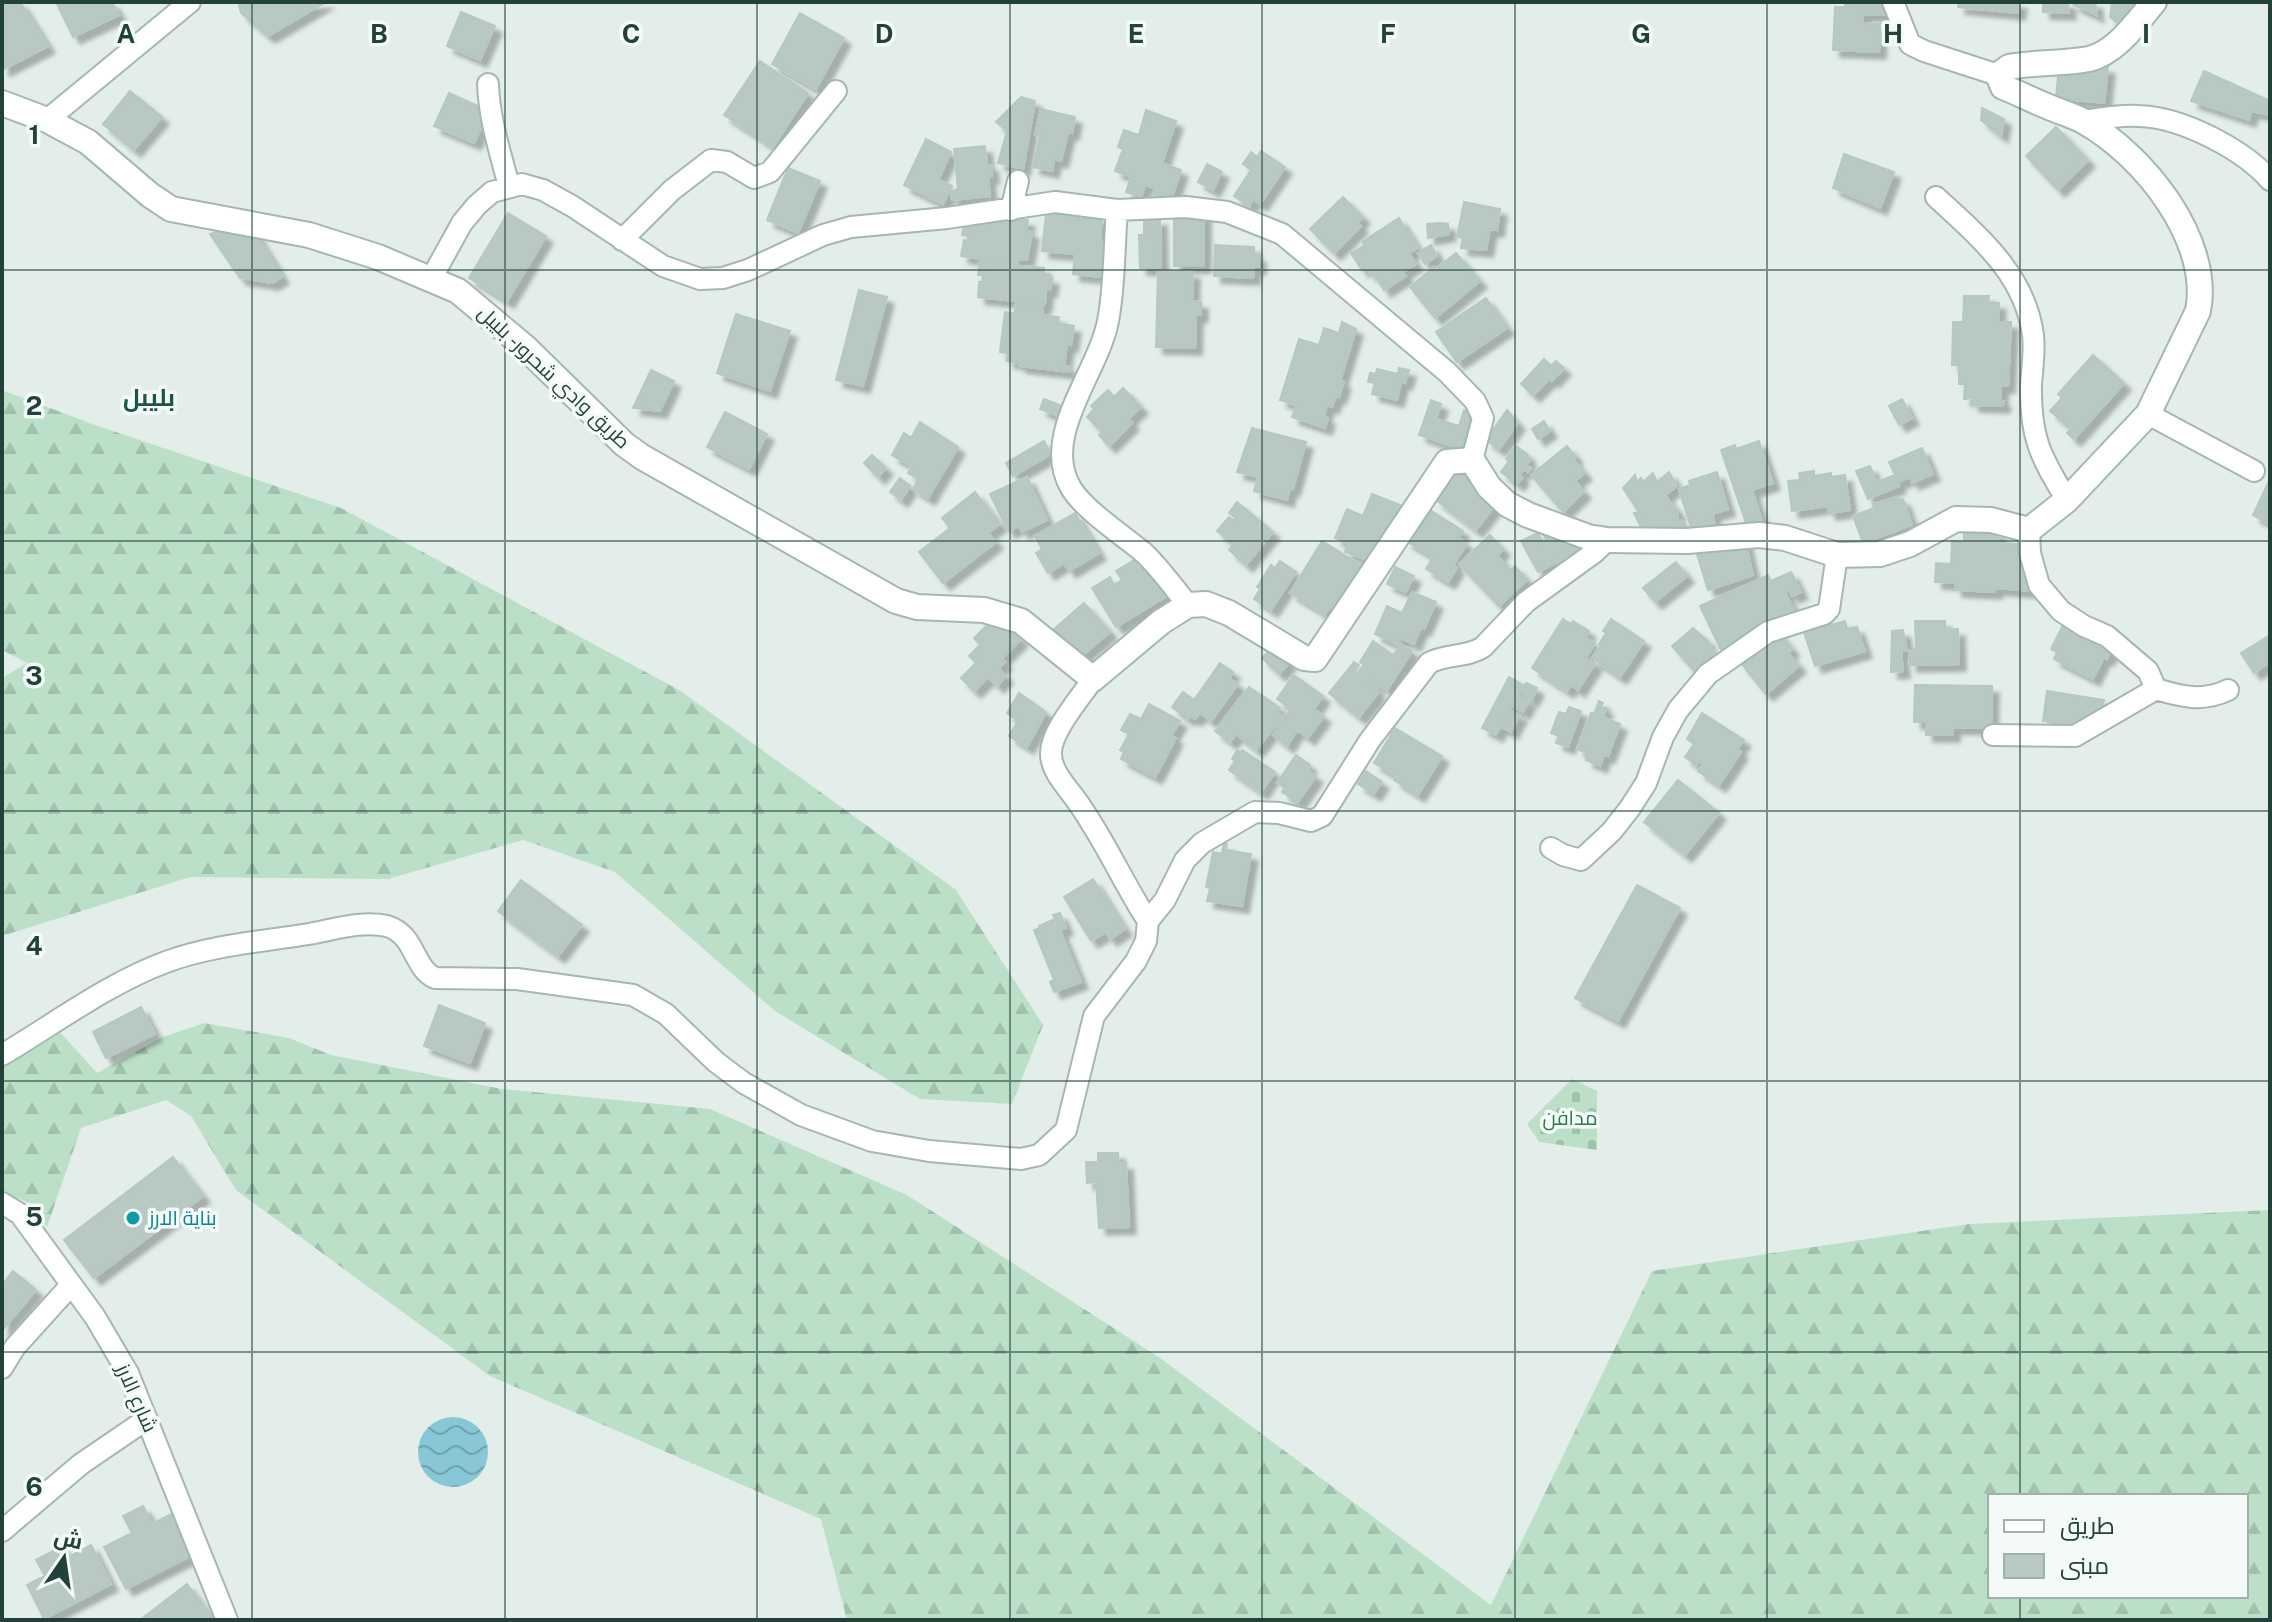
<svg xmlns="http://www.w3.org/2000/svg" width="2272" height="1622" font-family="'Public Sans',Cairo,sans-serif">
<defs>
<pattern id="forest-firs" width="22" height="20" patternUnits="userSpaceOnUse" patternTransform="scale(2)"><rect width="22" height="20" fill="#bbe0c7"/><path d="M5 1l3.5 6h-7zM16 11l3.5 6h-7z" fill="#a0c1ac"/></pattern>
<pattern id="cemetery-stones" width="16" height="16" patternUnits="userSpaceOnUse" patternTransform="scale(2)"><rect width="16" height="16" fill="#bbe0c7"/><path d="M2 7V4a2 2 0 0 1 4 0v3zM10 15v-3a2 2 0 0 1 4 0v3z" fill="#a0c1ac"/></pattern>
<pattern id="water-waves" width="16" height="10" patternUnits="userSpaceOnUse" patternTransform="scale(2)"><rect width="16" height="10" fill="#88c7d6"/><path d="M0 5q4-4 8 0t8 0" fill="none" stroke="#6fa3af"/></pattern>
<filter id="shadow"><feDropShadow dx="7" dy="7" stdDeviation="2" flood-color="#0004"/></filter>
</defs>
<rect width="100%" height="100%" fill="#e3eeea"/>
<path fill="url(#forest-firs)" fill-rule="evenodd" d="M2,390L98,426L341,508L679,690L956,890L1043,1025L1012,1104L920,1099L775,1011L615,872L523,840L388,879L190,877L2,936V678L27,663L2,650Z
M204,1023L289,1038L331,1055L502,1089L710,1109L907,1195L1160,1358L1491,1605L1652,1271L1969,1224L2270,1210V1620H847L821,1519L490,1376L236,1190L191,1116L166,1100L81,1128L47,1227L29,1203L2,1191V1067L60,1032L97,1073L163,1037ZM1990,1496H2246V1596H1990Z"/>
<path fill="url(#cemetery-stones)" d="M1572,1079L1597,1091V1150L1539,1142L1527,1124Z"/>
<path fill="url(#water-waves)" d="M418 1452a35 35 0 1 1 70 0a35 35 0 1 1-70 0Z"/>
<path fill="#b8c9c3" stroke="#b5c8c1" stroke-width="2" filter="url(#shadow)" d="M2,2H20L48,46L4,69L2,68Z
M56,2H112L119,15L73,37Z
M238,2H326L268,36L241,13Z
M1845,2H1887L1886,15L1863,14L1862,23L1880,24L1879,52L1833,50L1835,7H1845Z
M1959,2H2020L2018,13L1958,7Z
M2043,2H2068L2069,13L2043,12Z
M2072,2H2095L2097,15L2074,5Z
M2112,2H2145V5L2116,22L2110,17Z
M461,12L495,26L480,60L447,46Z
M800,13L844,38L816,89L772,64Z
M760,61L808,93L773,147L724,115Z
M2059,64L2108,67L2104,103L2056,98Z
M2204,71L2270,101V115L2251,111L2249,120L2191,101Z
M130,91L162,117L134,150L103,124Z
M449,93L489,111L474,143L434,126Z
M1021,97L1035,101L1023,169L998,163L1007,131L996,122Z
M1982,108L2004,119L2001,136L1981,120Z
M1041,109L1075,117L1072,133L1068,132L1061,161L1054,159L1052,171L1033,167L1040,136L1035,135Z
M1146,110L1176,121L1162,163L1181,170L1171,200L1153,194L1155,188L1145,185L1141,197L1126,192L1131,177L1115,171L1123,149L1118,147L1124,130L1139,135Z
M2056,127L2088,160L2058,190L2026,156Z
M926,139L951,152L938,180L952,186L943,204L904,185Z
M985,146L987,165H991L992,177H988L990,196L952,200L951,191L958,190L954,149Z
M1261,151L1285,167L1260,204L1253,199L1249,206L1234,196L1251,170L1243,164L1251,152L1257,157Z
M1844,154L1894,172L1880,208L1833,188Z
M1207,164L1222,172L1213,190L1198,182Z
M788,168L820,181L798,233L767,220Z
M1343,197L1363,217L1357,223L1361,226L1334,253L1310,229Z
M1464,202L1500,209L1497,230L1490,229L1486,250L1461,248L1463,238L1457,237Z
M1051,210L1078,212L1077,218L1085,219L1086,216L1102,217L1100,241H1104L1101,277L1073,274L1075,254L1042,251L1046,214H1051Z
M508,213L546,236L507,301L469,278Z
M1204,213V266H1174V216Z
M984,217L1014,221V218L1028,220L1026,231L1032,232L1027,260L1018,259V265L961,256L964,240L967,241L968,236L962,235L965,221Z
M1399,218L1418,248L1409,253L1416,264L1403,272L1406,276L1384,290L1374,274L1371,275L1366,267L1362,270L1351,253L1365,245L1362,242Z
M1144,219H1160L1161,268H1140L1139,235H1144Z
M1439,223L1448,224L1449,234L1428,238L1427,224Z
M233,227L255,232L282,277L272,283L240,278L210,234Z
M1215,245L1254,247V255L1259,256V267H1254L1253,278L1214,276Z
M1431,245L1437,256L1425,264L1418,253Z
M1456,253L1480,281L1435,318L1410,287L1434,267L1438,271L1440,269L1438,267Z
M979,262L1044,268V277L1052,278L1050,290H1046L1045,304L978,297L979,282H982L983,275H978Z
M1158,271L1193,272L1192,301L1201,302V315H1196L1195,348L1156,347Z
M859,290L887,297L863,386L836,380Z
M1964,296H1989L1988,302L1999,303L1998,322H2011L2008,386H2001V401H2004L2003,406L1972,405V398L1964,399L1965,384H1959V365H1952L1953,322H1963Z
M1486,298L1507,328L1457,362L1436,332Z
M1016,303L1043,306L1042,315L1059,317L1058,323L1074,326L1071,345L1067,344L1064,366L1070,367L1069,372L1019,366L1020,363L1007,361L1008,353L1000,352L1005,312L1015,313Z
M736,314L790,331L770,391L717,373Z
M1342,322L1356,329L1340,381L1344,382L1339,397L1336,396L1332,407L1327,405L1324,417L1328,418L1325,428L1292,417L1296,405L1280,400L1299,339L1319,345L1324,328L1339,333Z
M2093,355L2124,383L2074,439L2067,433L2071,429L2050,411L2062,398L2058,394Z
M1544,359L1551,366L1556,361L1564,368L1552,381L1550,378L1533,395L1521,384Z
M1399,368L1409,370L1405,383L1401,382L1397,400L1372,394L1375,383L1368,382L1370,373L1376,374L1377,369L1398,374Z
M651,370L674,381L660,411L633,408Z
M1123,388L1141,407L1128,419L1132,423L1109,446L1099,435L1102,432L1087,417L1094,409L1091,406L1108,390L1114,397Z
M1044,399L1062,406L1058,416L1040,409Z
M1902,399L1912,418L1899,425L1889,406Z
M1431,400L1441,404L1436,419L1459,426L1464,410L1471,412L1469,418L1473,419L1460,449L1419,435Z
M1507,410L1518,423L1499,449L1486,440Z
M725,412L767,434L749,469L707,447Z
M1544,421L1550,431L1538,439L1532,429Z
M920,422L958,447L928,498L913,489L919,479L908,473L912,466L892,455L904,433L911,438Z
M1252,428L1306,442L1293,489L1290,488L1287,500L1254,491L1258,477L1237,472Z
M1044,441L1051,454L1013,476L1006,463Z
M1759,441L1773,483L1752,490L1762,521L1747,526L1721,450L1735,445L1736,449Z
M1516,446L1528,455L1526,458L1530,460L1526,465L1531,468L1528,472L1524,469L1519,475L1522,478L1517,484L1501,472L1509,461L1506,459Z
M1567,446L1576,457L1573,459L1585,473L1575,481L1584,492L1563,512L1531,475Z
M1922,448L1933,474L1912,483L1910,477L1897,482L1899,486L1868,499L1856,471L1870,466L1877,482L1895,475L1889,462Z
M872,455L886,468L878,477L864,463Z
M1459,469L1500,499L1476,530L1436,500Z
M1814,471V476L1831,473V477L1845,475L1850,510L1829,513L1828,506L1792,511L1788,481L1800,480L1799,473Z
M1669,472L1677,486L1665,495L1678,512L1677,520L1683,521L1681,534L1641,527L1634,513L1639,512L1623,488L1635,475L1637,482L1641,478L1643,482L1653,473L1657,482Z
M1717,472L1728,509L1712,514L1715,524L1692,531L1679,489L1690,485L1689,481Z
M1027,477L1047,520L1022,532L1019,526L1008,531L990,494Z
M900,478L910,486L901,500L890,492Z
M2270,479V524L2253,515Z
M975,492L1000,524L988,533L996,542L943,583L919,552L950,528L942,518Z
M1372,494L1400,505L1377,553L1370,551L1367,560L1345,552L1348,543L1335,538L1347,509L1363,516Z
M1898,497L1900,500L1903,499L1912,525L1863,543L1853,516L1874,508L1873,504Z
M1237,502L1273,532L1246,565L1229,550L1233,545L1217,531L1229,517L1234,520L1236,518L1229,513Z
M1427,508L1463,531L1458,538L1467,543L1453,566L1457,568L1448,582L1426,569L1433,557L1406,541Z
M1075,513L1099,553L1069,571L1064,563L1048,573L1036,553L1042,549L1035,536Z
M1541,530L1569,532L1579,551L1538,572L1521,541L1538,533L1543,543L1547,541Z
M1964,530L1999,532L1998,543L2021,544L2020,569H2033L2031,591L1995,588V592L1955,590V583L1935,582L1936,563L1951,564L1952,541L1964,542Z
M1490,535L1503,549L1497,555L1511,570L1515,566L1527,580L1499,606L1459,564Z
M1745,540L1753,575L1708,590L1696,551Z
M1322,541L1366,568L1350,594L1346,591L1334,610L1330,607L1325,614L1290,593Z
M1134,560L1138,566L1146,561L1167,596L1116,627L1092,588L1110,577L1114,585L1122,580L1116,571Z
M1280,561L1296,572L1271,610L1254,599L1260,589L1257,587L1271,565L1275,568Z
M1676,562L1687,576L1655,602L1643,588Z
M1395,567L1414,576L1406,592L1387,584Z
M1791,572L1801,592L1792,596L1789,590L1785,592L1796,615L1722,652L1700,606L1768,575L1771,581Z
M1412,592L1436,602L1424,629L1421,627L1414,644L1400,638L1398,645L1375,634L1387,606L1402,613Z
M1084,603L1110,632L1079,658L1054,629Z
M1830,618L1832,625L1845,621L1847,629L1857,627L1865,651L1815,666L1802,626Z
M993,619L1002,621L1021,639L1001,659L1005,662L998,669L1006,676L997,686L988,677L974,691L961,678L976,663L969,656L980,645L974,638Z
M1563,619L1571,624L1573,621L1589,631L1585,637L1595,643L1586,658L1595,664L1578,690L1571,685L1567,691L1532,668Z
M1611,619L1644,641L1620,677L1592,658L1601,645L1599,644L1606,633L1603,631Z
M1915,621H1945V630L1958,629L1959,664L1910,665L1909,650H1916Z
M2065,621L2114,645L2107,659L2104,657L2093,679L2054,659L2057,652L2051,649Z
M1693,628L1709,642L1707,644L1717,654L1696,673L1672,646Z
M1903,630L1907,651H1901L1903,671L1891,672L1892,631Z
M1778,632L1792,649L1788,653L1799,666L1766,694L1740,662Z
M2270,635V662L2254,673L2241,653Z
M1373,641L1393,655L1401,644L1412,651L1387,690L1359,671L1364,664L1360,662Z
M1273,647L1289,663L1279,674L1262,658Z
M1354,662L1359,665L1355,671L1377,688L1375,691L1378,693L1359,717L1329,693Z
M1220,663L1233,672L1229,678L1238,684L1211,721L1200,713L1195,719L1190,716L1188,719L1172,707L1183,692L1194,700Z
M1294,675L1323,696L1314,709L1324,716L1308,738L1297,730L1287,746L1273,735L1291,709L1277,699Z
M1509,677L1523,685L1496,735L1482,728Z
M1526,683L1537,688L1532,699L1521,693Z
M1915,685L1992,686L1991,728L1953,727V735H1926V722H1914Z
M1249,687L1280,708L1277,712L1283,716L1256,750L1236,734L1230,742L1215,731Z
M2047,691L2104,700L2101,713L2089,720L2082,719L2081,727L2043,721Z
M1019,693L1046,712L1027,747L1009,736L1018,721L1007,713Z
M1519,696L1529,701L1523,712L1513,707Z
M1599,701L1603,703L1601,707L1606,708L1603,717L1620,724L1608,756L1604,755L1600,766L1586,760L1589,754L1577,749L1591,713L1594,714Z
M1149,704L1180,721L1171,736L1176,738L1155,777L1121,759L1124,752L1120,750L1129,734L1121,730L1130,714L1141,719Z
M1569,707L1581,711L1568,747L1556,743L1559,736L1551,733L1559,712L1566,714Z
M1511,711L1520,715L1511,732L1502,727Z
M1702,713L1744,740L1737,749L1741,752L1719,785L1698,771L1703,764L1699,761L1696,765L1685,757L1694,744L1687,739Z
M1395,728L1442,756L1418,795L1394,780L1396,776L1374,763Z
M1237,750L1241,753L1242,750L1275,772L1261,792L1229,770L1235,761L1232,759Z
M1296,755L1310,765L1307,770L1316,776L1298,802L1282,792L1285,788L1277,783Z
M1366,771L1382,782L1374,794L1358,784Z
M1678,780L1719,813L1685,855L1644,822Z
M1224,844H1227L1226,850L1251,854L1242,906L1207,901L1210,888L1206,887L1213,852L1222,854Z
M1093,879L1125,929L1110,939L1106,932L1091,941L1064,897Z
M521,880L582,925L558,956L498,911Z
M1637,885L1680,908L1618,1021L1575,998Z
M1060,913L1066,928L1060,930L1081,982L1054,992L1050,982L1054,980L1034,930L1040,928L1039,926L1055,919L1053,915Z
M439,1005L485,1023L470,1063L424,1046Z
M141,1007L155,1034L106,1058L93,1032Z
M1098,1153H1118L1119,1164L1126,1163L1129,1227L1099,1228L1096,1182L1087,1183L1086,1162H1098Z
M173,1157L203,1196L94,1278L64,1240Z
M13,1271L36,1290L2,1331V1285Z
M143,1506L152,1524L175,1512L196,1553L126,1589L104,1547L132,1533L123,1516Z
M91,1545L111,1584L44,1619L27,1585L45,1576L36,1560L62,1546L68,1557Z
M187,1584L214,1620H140Z"/>
<g fill="none" stroke-linecap="round" stroke-linejoin="round">
<defs>
<path id="minor" d="M1893,2L1910,44L1924,51L1998,75
M488,84C489,118 500,152 509,186
M47,120L190,2
M2084,121C2102,118 2121,115 2139,116C2181,117 2243,149 2270,180
M1936,197C1978,236 2025,274 2033,335C2035,351 2032,369 2031,385C2030,437 2040,456 2067,500
M1011,210L1018,181
M1117,210C1114,246 1115,285 1108,321C1098,373 1040,436 1071,488C1083,509 1125,537 1144,553C1160,568 1174,588 1188,605
M622,240L672,190L711,160L727,162L754,178L770,172L836,91
M431,279L462,223L477,205L492,192L522,184L543,190L572,206L663,266L700,279L723,278L748,270L823,235L851,227L947,218L1055,202L1117,210L1186,207L1227,212L1282,234L1447,372L1475,401L1483,418L1472,460
M2148,414L2254,471
M2029,530L2030,553L2039,585L2061,611L2084,626L2107,636L2148,671L2156,689C2182,697 2203,702 2228,690
M1993,735L2075,736L2156,689
M1551,848L1563,855L1581,860L1612,831L1630,808L1646,783L1663,737L1678,710L1708,674L1768,632L1824,614L1829,609L1837,555
M1148,921L1165,900L1185,860L1202,843L1255,812L1279,813L1311,821L1322,816L1370,740L1429,663C1446,653 1467,658 1483,647L1526,602L1595,552L1607,540
M2,1055C54,1024 109,983 166,962C212,945 260,942 309,934C333,930 362,920 387,926C416,935 413,968 435,978L517,979L633,995L666,1014L716,1062L744,1083L801,1115L872,1141L929,1151L1021,1159L1039,1155L1066,1130L1094,1016L1136,961L1146,941L1148,921C1122,881 1103,836 1074,797C1065,785 1051,770 1051,754C1050,732 1081,697 1093,679
M2,1203L20,1214L95,1317L128,1373L227,1620
M2,1368L15,1347L71,1285
M2,1531L81,1464L147,1419"/>
<path id="tertiary" d="M2,103L47,120L88,142L150,195L171,209L309,235L378,257L458,291L526,348L624,444L642,457L896,601L917,607L984,610L1021,621L1093,679L1161,622L1188,605L1206,604L1229,613L1304,658L1315,659L1447,462L1472,460L1489,487L1507,504L1528,515L1588,537L1607,540L1687,541L1759,535L1785,538L1837,555L1880,554L1910,544L1956,519L1991,520L2029,530L2067,500L2148,414L2198,311C2212,240 2143,154 2083,121C2072,115 2060,112 2049,107C2033,101 2019,93 2003,87L1998,75L2009,67C2035,62 2063,64 2089,59C2116,53 2137,22 2154,2"/>
</defs>
<use href="#minor" stroke="#a5b7b2" stroke-width="24"/>
<use href="#tertiary" stroke="#a5b7b2" stroke-width="28"/>
<use href="#minor" stroke="#fff" stroke-width="20"/>
<use href="#tertiary" stroke="#fff" stroke-width="24"/>
</g>
<path fill="none" stroke="#21413a" stroke-width="2" stroke-opacity="0.55" d="M252,2V1620M505,2V1620M757,2V1620M1010,2V1620M1262,2V1620M1515,2V1620M1767,2V1620M2020,2V1496M2,270H2270M2,541H2270M2,811H2270M2,1081H2270M2,1352H2270M2020,1596V1620"/>
<circle fill="#0f9aa8" stroke="#f4faf7" stroke-width="3" cx="133" cy="1218" r="8"/>
<g text-anchor="middle" dominant-baseline="central" stroke-width="7" stroke-linejoin="round" paint-order="stroke">
<g font-size="20" fill="#21413a" stroke="#f4faf7">
<text transform="translate(554 377) rotate(43)">طريق وادي شحرور - بليبل</text>
<text transform="translate(137 1398) rotate(66)">شارع الارز</text>
</g>
<g font-size="20" fill="#287b4c" stroke="#f4faf7">
<text x="1570" y="1118">مدافن</text>
</g>
<g font-size="20" fill="#0d838f" stroke="#f4faf7" text-anchor="start">
<text x="149" y="1218">بناية الارز</text>
</g>
<g font-size="24" font-weight="bold" fill="#1c5549" stroke="#f4faf7">
<text x="149" y="397">بليبل</text>
</g>
</g>
<g font-size="26" text-anchor="middle" font-weight="bold" fill="#21413a" stroke="#f4faf7" stroke-width="7" stroke-linejoin="round" paint-order="stroke">
<text x="126" y="43">A</text>
<text x="379" y="43">B</text>
<text x="631" y="43">C</text>
<text x="884" y="43">D</text>
<text x="1136" y="43">E</text>
<text x="1388" y="43">F</text>
<text x="1641" y="43">G</text>
<text x="1893" y="43">H</text>
<text x="2146" y="43">I</text>
<text x="34" y="144">1</text>
<text x="34" y="415">2</text>
<text x="34" y="685">3</text>
<text x="34" y="955">4</text>
<text x="34" y="1226">5</text>
<text x="34" y="1496">6</text>
</g>
<rect width="2272" height="1622" fill="none" stroke="#21413a" stroke-width="8"/>
<rect x="1988" y="1494" width="260" height="104" fill="#f4faf7" stroke="#a0b0ab" stroke-width="2"/>
<rect x="2004" y="1520" width="40" height="12" fill="#ffffff" stroke="#a0b0ab" stroke-width="2"/>
<text x="2060" y="1534" font-size="24" fill="#21413a">طريق</text>
<rect x="2004" y="1554" width="40" height="24" fill="#b8c9c3" stroke="#a0b0ab" stroke-width="2"/>
<text x="2060" y="1574" font-size="24" fill="#21413a">مبنى</text>
<g transform="translate(64 1558) rotate(13)" stroke="#f4faf7" stroke-width="6" paint-order="stroke">
<path d="M0-6L14 30L0 20L-14 30Z" fill="#21413a"/>
<text y="-12" font-size="22" font-weight="bold" text-anchor="middle" fill="#21413a">ش</text>
</g>
</svg>
